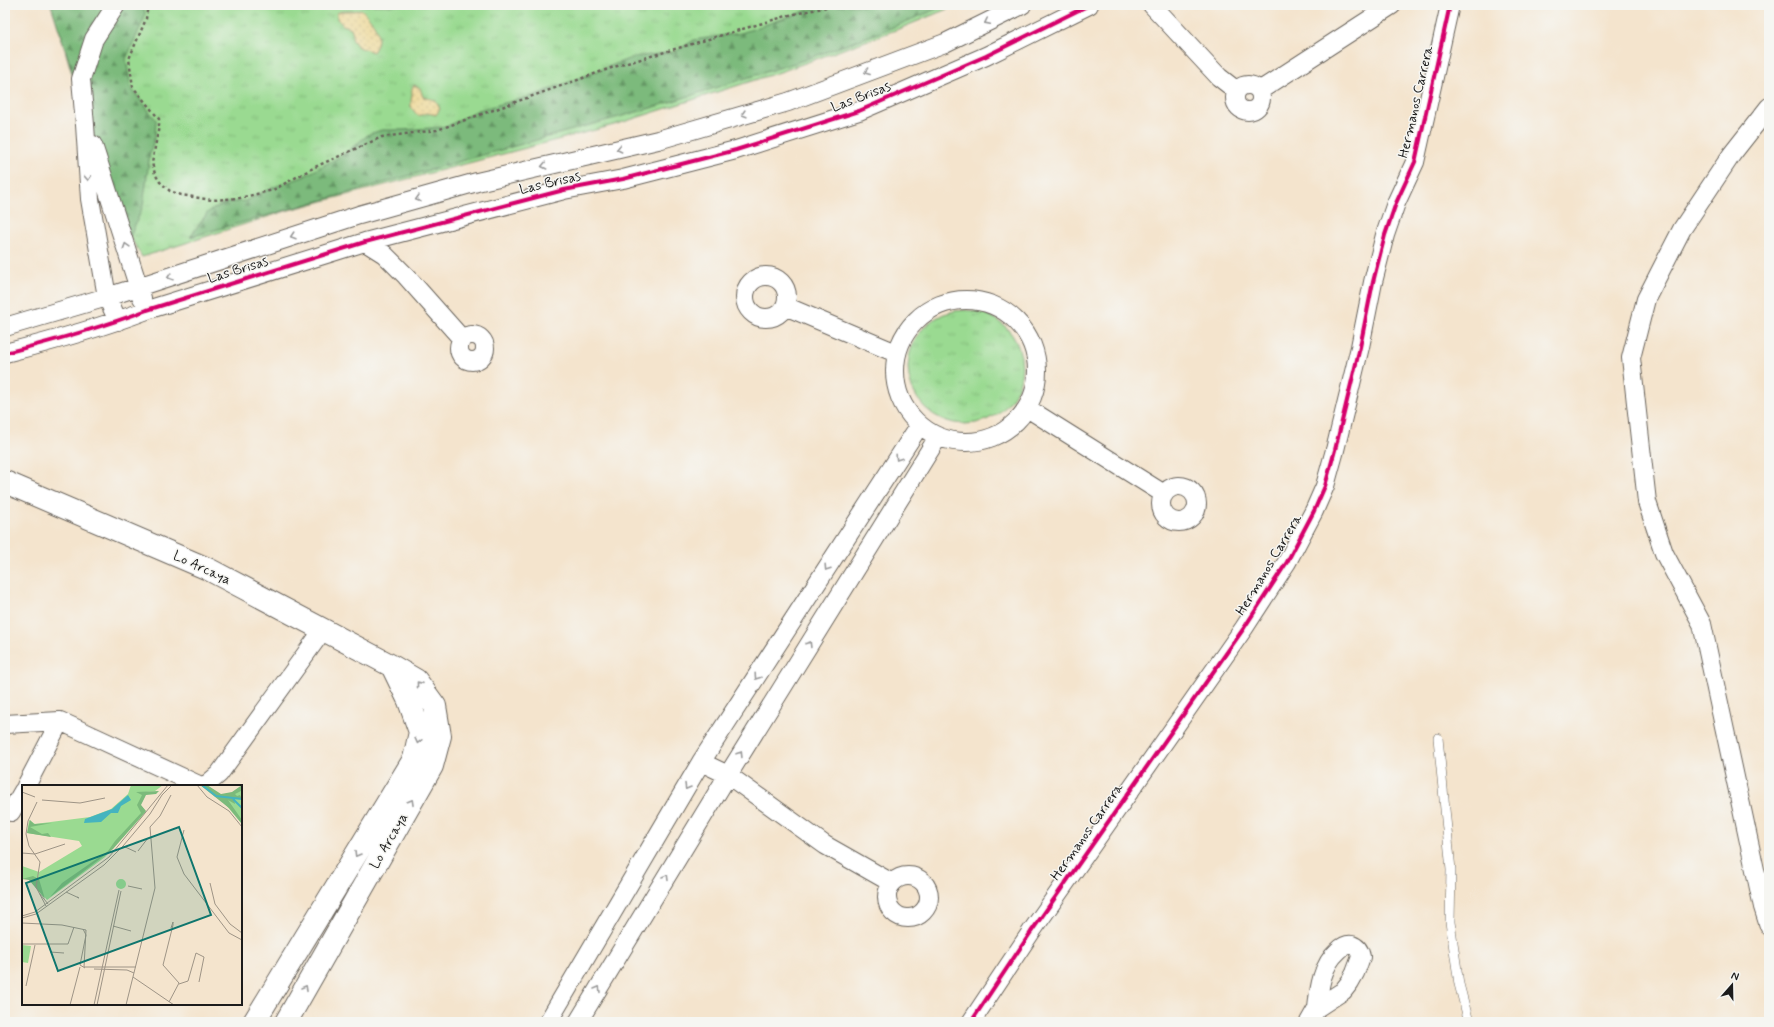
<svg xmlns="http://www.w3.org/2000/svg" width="1774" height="1027" font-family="Mynerve,sans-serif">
<defs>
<pattern id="grass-tufts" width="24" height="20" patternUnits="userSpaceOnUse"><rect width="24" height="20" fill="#9ada91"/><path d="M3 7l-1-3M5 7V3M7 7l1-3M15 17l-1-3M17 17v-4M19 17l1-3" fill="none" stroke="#84ba7c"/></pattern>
<pattern id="forest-firs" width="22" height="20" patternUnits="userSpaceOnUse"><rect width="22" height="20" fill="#7bba7b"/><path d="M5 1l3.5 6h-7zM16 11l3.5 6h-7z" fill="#649664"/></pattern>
<pattern id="sand-dots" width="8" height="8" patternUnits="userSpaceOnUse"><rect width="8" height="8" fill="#eeda9e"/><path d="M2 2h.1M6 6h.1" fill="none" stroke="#ccba88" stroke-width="1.8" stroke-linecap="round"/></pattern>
</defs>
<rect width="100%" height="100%" fill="#f6f6f2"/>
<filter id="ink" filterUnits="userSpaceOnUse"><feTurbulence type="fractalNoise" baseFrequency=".025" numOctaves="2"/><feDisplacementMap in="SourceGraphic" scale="8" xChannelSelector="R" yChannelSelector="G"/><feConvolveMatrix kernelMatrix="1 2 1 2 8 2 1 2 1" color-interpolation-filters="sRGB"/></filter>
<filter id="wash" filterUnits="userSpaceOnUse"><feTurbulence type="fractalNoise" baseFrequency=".012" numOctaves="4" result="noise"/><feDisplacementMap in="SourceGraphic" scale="16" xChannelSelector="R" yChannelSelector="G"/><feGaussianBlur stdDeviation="0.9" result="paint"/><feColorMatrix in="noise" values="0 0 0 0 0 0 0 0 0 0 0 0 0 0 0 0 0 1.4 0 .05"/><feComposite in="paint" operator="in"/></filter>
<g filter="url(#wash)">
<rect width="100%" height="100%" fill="#f4e4cd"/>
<path fill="url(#grass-tufts)" stroke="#5b7b56" d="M52,5H957L901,28L783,71L614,125L289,210L142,257L128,233L74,81Z
M908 367a57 57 0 1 1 114 0a57 57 0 1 1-114 0Z"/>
<path fill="url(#forest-firs)" stroke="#4c6b4c" d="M51,5H141L145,12L144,19L126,59L131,88L156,120L155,136L150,153L143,206L130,237L88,120Z
M823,5H946L886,30L804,60L651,108L190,237L208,212L225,203L245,201L274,187L303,177L344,154L369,134L382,130H403L446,127L478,110L535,95L634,57L675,52L694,40L741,33Z"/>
<path fill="url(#sand-dots)" stroke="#857b5d" d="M361,9C373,21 385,36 373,52L358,47L352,39L353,34L351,28L343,25L337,19V13C345,9 352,13 361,9Z
M414,85L420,88L423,97L435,100L440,109L436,115L427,113L418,116C410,106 410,107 412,95C412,90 411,89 414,85Z"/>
</g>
<g filter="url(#ink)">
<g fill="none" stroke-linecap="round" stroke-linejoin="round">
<defs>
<path id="service" d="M1438,738L1451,870L1450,922L1459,984L1469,1022"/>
<path id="minor" d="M116,5L94,39L81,79L85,125L90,199L107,297L118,321
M1152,5L1219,77L1237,91
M1235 98a13 13 0 1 1 26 0a13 13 0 1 1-26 0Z
M1259,91L1392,5
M1769,107L1732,154L1682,229L1646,299L1631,358L1647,502L1664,553L1702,624L1763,907L1769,926
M93,145L142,298
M365,242L384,254L406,276L462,339
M745 297a21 21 0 1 1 42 0a21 21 0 1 1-42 0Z
M895 371a71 71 0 1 1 142 0a71 71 0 1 1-142 0Z
M785,306L896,353
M5,327L107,297L359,215L477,182L658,140L788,102L945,43L1022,5
M459 348a13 13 0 1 1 26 0a13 13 0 1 1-26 0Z
M5,353C53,341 100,328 147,310L365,242L564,190L623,179L736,150L859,111L986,56L1089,5
M1027,408L1164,494
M1161 504a18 18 0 1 1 36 0a18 18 0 1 1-36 0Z
M5,724L60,721L201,786
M701,762L728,775L825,845L892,883
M26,786L60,721
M205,786L219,774L323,630
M11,812L23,791
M887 897a21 21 0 1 1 42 0a21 21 0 1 1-42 0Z
M548,1022L701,762L919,426
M578,1022L728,775L938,437
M971,1022L1031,932L1244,628L1287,562L1314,511L1325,486L1335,450L1360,347L1373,282L1385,235L1396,203L1415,162L1450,5
M1309,1022L1317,1008L1343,991L1350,982L1355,973L1361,957C1360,951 1358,947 1352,945C1346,944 1342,947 1338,951C1322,965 1319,988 1317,1008"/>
<path id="tertiary" d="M5,482L208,569L392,666L416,680L435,706L440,736L432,766L286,1022
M254,1022L414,759L420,732L409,701L392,666"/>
</defs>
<use href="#service" stroke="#68625a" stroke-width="10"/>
<use href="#minor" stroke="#68625a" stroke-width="20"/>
<use href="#tertiary" stroke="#68625a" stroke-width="24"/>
<path stroke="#68625a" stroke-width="2.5" stroke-dasharray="3 3" stroke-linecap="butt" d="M144,5L147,11L146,19L129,59L133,87L159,119V126L152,163L155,174L160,182L170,191L181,195L212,200L240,198L273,190L315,167L382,137L437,130L614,67L790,15L836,5"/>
<use href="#service" stroke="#fff" stroke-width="9"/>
<use href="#minor" stroke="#fff" stroke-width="18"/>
<use href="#tertiary" stroke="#fff" stroke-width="22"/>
<defs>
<path id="cycleway" d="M5,353C53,341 100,328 147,310L365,242L564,190L623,179L736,150L859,111L986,56L1089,5
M971,1022L1031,932L1244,628L1287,562L1314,511L1325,486L1335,450L1360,347L1373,282L1385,235L1396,203L1415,162L1450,5"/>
</defs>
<use href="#cycleway" stroke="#f6f6f2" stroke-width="6"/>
<use href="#cycleway" stroke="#d6006c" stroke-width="4"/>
</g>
<defs><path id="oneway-chevron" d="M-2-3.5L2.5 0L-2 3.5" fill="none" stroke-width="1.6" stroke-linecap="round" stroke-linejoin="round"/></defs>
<g stroke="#999">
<use href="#oneway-chevron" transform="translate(987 22) rotate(154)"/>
<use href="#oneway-chevron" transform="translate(867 72) rotate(159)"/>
<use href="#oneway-chevron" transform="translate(744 114) rotate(164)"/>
<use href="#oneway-chevron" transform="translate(619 149) rotate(167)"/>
<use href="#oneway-chevron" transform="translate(544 166) rotate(167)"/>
<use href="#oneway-chevron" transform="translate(88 178) rotate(87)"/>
<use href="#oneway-chevron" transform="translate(418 199) rotate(164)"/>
<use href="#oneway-chevron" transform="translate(293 236) rotate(162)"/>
<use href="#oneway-chevron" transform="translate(126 246) rotate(-107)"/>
<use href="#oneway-chevron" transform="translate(170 277) rotate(162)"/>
<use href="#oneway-chevron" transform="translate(898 458) rotate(123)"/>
<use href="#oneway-chevron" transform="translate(827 568) rotate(123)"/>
<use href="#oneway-chevron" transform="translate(809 644) rotate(-58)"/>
<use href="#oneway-chevron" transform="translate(757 677) rotate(123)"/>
<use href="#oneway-chevron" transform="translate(419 684) rotate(-129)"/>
<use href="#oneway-chevron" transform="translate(418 741) rotate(103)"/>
<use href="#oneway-chevron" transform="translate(740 754) rotate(-58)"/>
<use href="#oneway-chevron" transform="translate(687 787) rotate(121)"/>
<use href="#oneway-chevron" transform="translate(411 802) rotate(-60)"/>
<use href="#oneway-chevron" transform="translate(357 854) rotate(121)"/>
<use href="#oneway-chevron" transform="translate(666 877) rotate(-59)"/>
<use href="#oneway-chevron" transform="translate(305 988) rotate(-60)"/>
<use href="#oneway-chevron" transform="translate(598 989) rotate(-59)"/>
</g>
</g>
<g text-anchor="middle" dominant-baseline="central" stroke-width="3" stroke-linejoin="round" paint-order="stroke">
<g font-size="14" fill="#1c1c1c" stroke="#f6f6f2">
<text transform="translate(861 97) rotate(-21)">Las Brisas</text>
<text transform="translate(1416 102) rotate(-77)">Hermanos Carrera</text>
<text transform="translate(550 183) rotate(-13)">Las Brisas</text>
<text transform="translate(238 270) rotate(-17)">Las Brisas</text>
<text transform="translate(1269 565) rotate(-59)">Hermanos Carrera</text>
<text transform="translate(202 568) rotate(25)">Lo Arcaya</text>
<text transform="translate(1087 832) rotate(-55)">Hermanos Carrera</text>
<text transform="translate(389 841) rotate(-60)">Lo Arcaya</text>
</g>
</g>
<g transform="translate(22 785)">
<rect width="220" height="220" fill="#f4e4cd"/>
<path d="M109,0H141L133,6L124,7L118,19L124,27L83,72L25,115L7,94H0V81L17,87L60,61L57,56L5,48L7,35L13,39L68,32L89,24L106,9ZM220,2L219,19L220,39L199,14ZM94 99a5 5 0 1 1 10 0a5 5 0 1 1-10 0Z" fill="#9ada91"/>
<path d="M178,0H185L199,9L210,7L220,0L219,6L213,9L215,11L218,10L220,14L212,13L213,19L206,15L220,35V39L207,23ZM137,6L134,9L124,10L119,20L124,26L91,64L28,112L40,98L86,66L93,56L119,28L115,20L120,10L114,7ZM8,35L12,39L30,38L8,42L20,49L26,48L29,52L5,48ZM11,91L17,94L23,114L7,95L0,94Z" fill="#7bba7b"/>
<path d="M0,160L9,161L6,178L0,177Z" fill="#9ada91"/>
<path d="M106,10L109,15L99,21L96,28H89L79,37L62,38L63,34L90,24Z" fill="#45b4bf"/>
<path fill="none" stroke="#45b4bf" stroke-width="2" d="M180,0L194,11L220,14M211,14L220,23"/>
<path fill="none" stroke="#9e9486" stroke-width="1" d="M175,0L185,12L207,26L220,42M0,7L13,12M20,15L58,18L83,13M15,17L6,36L4,49L7,61L18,77L14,102L24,121M162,45L155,72L162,89L207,148L220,155M101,61L114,67M116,66L126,53M0,68L13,69L43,59M188,98L193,119L208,139L220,148M106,101L120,104M44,107L57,113L55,112M18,109L26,119M0,131L13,127L87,72L146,0M0,133L14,129L82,80L101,61L128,29L140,10L150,0M0,138L40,140L64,145L62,182H114M91,141L109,146M61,144L64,150L58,180L63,183M0,159H46L52,142M28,167L42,168M72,184L105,185L112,188M111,192L152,220M157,199L166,196L174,168L182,172L177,197M4,201L13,160M147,217L157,198L141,180L151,140V137L149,143M48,220L58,182M72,220L97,105M75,220L99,106M104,220L133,103L128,42L138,31L149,10"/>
<path fill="#0f766e" fill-opacity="0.15" stroke="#0f766e" stroke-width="2" d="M157,42L189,130L36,186L4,98Z"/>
<rect width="220" height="220" fill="none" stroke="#1c1c1c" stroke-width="2"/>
</g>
<rect width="1774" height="1027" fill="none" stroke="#f6f6f2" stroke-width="20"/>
<g transform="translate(1732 985) rotate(20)" stroke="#f6f6f2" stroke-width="3" paint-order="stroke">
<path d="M0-3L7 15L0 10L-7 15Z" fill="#1c1c1c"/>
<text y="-6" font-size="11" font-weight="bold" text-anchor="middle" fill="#1c1c1c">N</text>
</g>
</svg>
